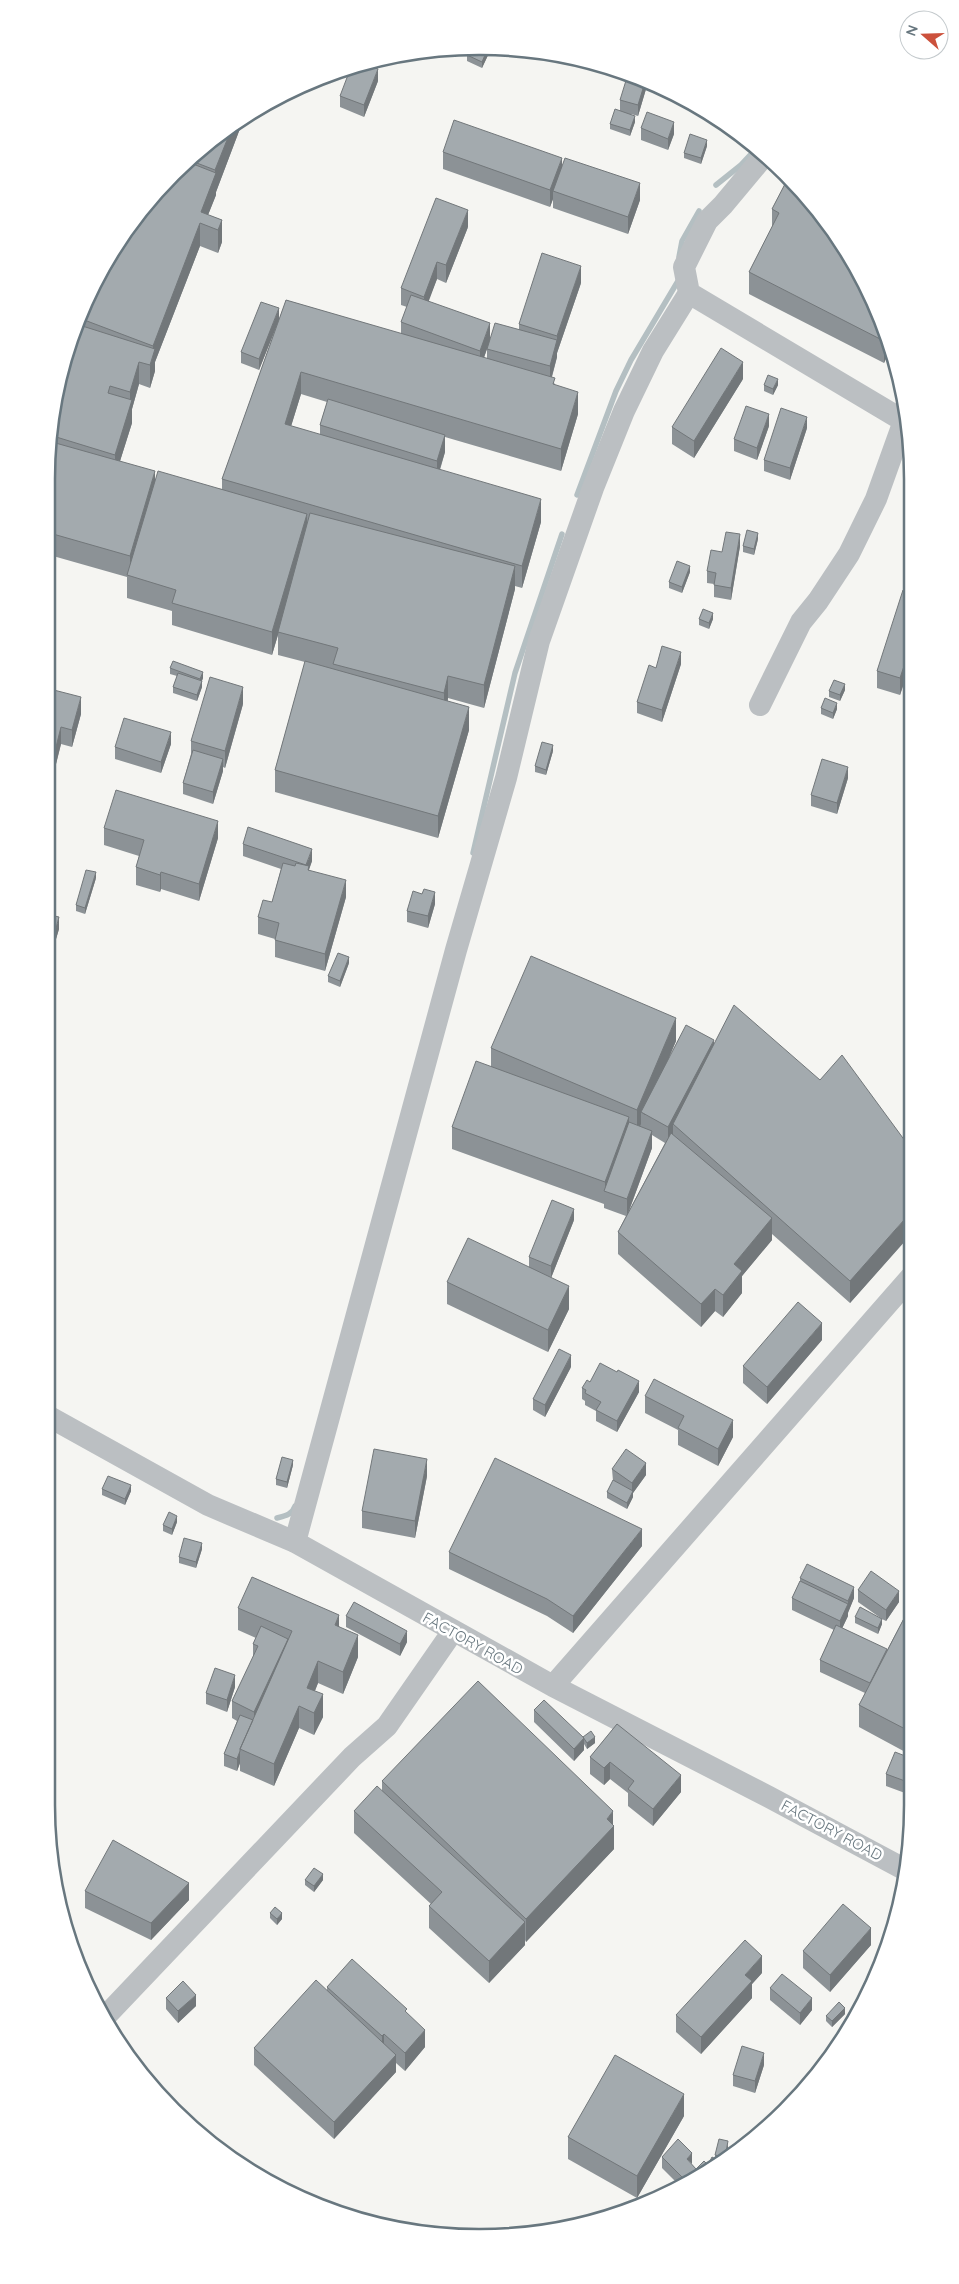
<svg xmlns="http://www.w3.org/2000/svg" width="959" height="2284" font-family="Quicksand,sans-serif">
<rect width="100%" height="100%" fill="#f5f5f2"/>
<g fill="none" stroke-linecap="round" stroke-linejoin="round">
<path stroke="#b4bfc2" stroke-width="5.5" d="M716,185L741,165L755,150
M679,257L682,241L699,211
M577,495L616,391L631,360L678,281
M473,853L515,673L562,534
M277,1518C285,1516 292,1515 295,1506"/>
<path stroke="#bbbfc2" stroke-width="22" d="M689,293L909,424
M760,705L801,622L818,601L849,554L876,499L904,421
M46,1415L208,1505L295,1542L553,1686L769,1797L902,1868
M295,1542L456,950L506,778L539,641L593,488L624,411L653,351L689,293L684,267L707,221L723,205L763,157
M553,1686L911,1277
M103,2019L352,1757L387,1726L453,1631"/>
</g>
<path fill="#8c9296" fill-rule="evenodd" d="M489,48V53L482,68L467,61V55Z
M378,81L364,117L340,107V96Z
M646,83V89L638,116L631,114L635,122L630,136L610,129V124L620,111V100Z
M244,118L216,192V195L208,215L222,220V242L218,253L200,246L155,362V371L150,388L139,384L132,409V423L120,461L155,480L222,489V479L286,300L401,334V322L407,307L401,305V288L468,227L446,283L437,279L428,301L490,340L519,329V324L581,283L557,353V357L552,377L555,385L578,414L561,471L445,437V452L440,470L541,522L522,588L515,586V589L484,708L448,698V701L469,730L438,838L275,792V770L305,662L278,655V635L272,655L172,625V611L127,598V577L46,554V480L69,341L104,263L154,194L216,136ZM489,342L487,349V359L484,358ZM301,394L327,402L320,425V435L291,426Z
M641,128L674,134L668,150L641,140Z
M707,146L701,164L684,158V153Z
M443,152L562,166L640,200L628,234L553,208V199L550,207L443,169Z
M785,184L868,288L888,354L884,363L749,294V272L772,227V209Z
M279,320L259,370L241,363V352Z
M743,379L694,458L672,444V427Z
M764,385H778L773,395L764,391Z
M769,426L757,460L734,451V439Z
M807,428L790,480L764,471V460Z
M758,539L754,555L743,552V546Z
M740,546L731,600L714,597V584L707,583V571L722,552Z
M690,572L682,593L669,588V582Z
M909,592L910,665L900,695L877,688V671Z
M699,619H713L709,629L699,625Z
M681,664L662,722L637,713V702L656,668Z
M170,668L203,678L202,681V687L197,701L173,693V687L177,676L170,674Z
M46,688L81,714L72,747L61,744L49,792L46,791Z
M845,690L840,701L829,697V691Z
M243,704L225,768L223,767V771L213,804L183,794V783L191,754V741Z
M821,708L837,709L833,719L821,714Z
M171,744L161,773L115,759V747Z
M553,751L546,775L535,772V766Z
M848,778L837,814L811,806V795Z
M104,828L218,838L199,901L161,889L160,892L136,885V867L139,856L104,845Z
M243,844L312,861L309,870L346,897L325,971L275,957V939L258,934V917L272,902L281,869L243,856Z
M96,878L85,914L76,911V905Z
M422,894L435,904L428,928L407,922V911Z
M46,914L59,929L56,939L46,937Z
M349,963L340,987L328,982V976Z
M676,1041L669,1057L714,1045L907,1239L850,1303L772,1234V1240L742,1276V1293L723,1317L715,1311L701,1327L618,1254V1232L626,1216L604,1208V1204L452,1149V1127L491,1067V1048ZM652,1135L665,1143L629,1211L652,1148Z
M574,1220L551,1278L569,1309L548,1352L447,1304V1282L529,1267V1257Z
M822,1340L767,1404L743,1383V1366Z
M571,1367L545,1417L533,1410V1399Z
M590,1382L639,1392L617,1432L596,1421V1411L585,1405V1401L582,1399V1388Z
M645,1396L733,1437L718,1466L678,1445V1430L645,1413Z
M293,1465L287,1488L276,1485V1479Z
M612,1469L646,1475L633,1493V1497L627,1509L607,1498V1492L613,1481Z
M427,1476L415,1538L362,1528V1511Z
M102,1489L131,1491L125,1505L102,1495Z
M177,1522L172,1535L163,1531V1525Z
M642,1546L573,1633L547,1616L449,1569V1552Z
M202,1549L196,1568L179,1563V1557Z
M800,1578L854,1598L848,1612V1616L842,1628L887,1650L912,1603L913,1747L909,1754L859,1727V1705L865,1693L820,1672V1660L834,1630L792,1610V1598L800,1581Z
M858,1590L899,1602L886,1621L882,1619V1624L878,1634L855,1623V1617L882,1619L858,1602Z
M238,1608L339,1626L358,1657L343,1694L318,1683L315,1691L323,1717L314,1735L299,1728L274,1786L240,1771V1763L237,1771L224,1766V1754L237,1721L232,1718V1701L253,1658V1644L256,1638L238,1630Z
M346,1616L407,1642L400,1656L346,1627Z
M235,1687L227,1712L206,1704V1693Z
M534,1710L583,1737L595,1743L587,1749L584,1744V1750L574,1761L534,1722Z
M617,1724L681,1792L653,1826L628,1806V1793L610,1779L604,1785L590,1774V1757Z
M913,1759V1772L905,1793L886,1786V1774Z
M382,1781L613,1825L614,1849L526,1942L525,1940V1945L489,1983L429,1928V1906L431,1904L354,1833V1811L382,1791Z
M305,1880H323L314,1892L305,1885Z
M85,1891L189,1900L151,1940L85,1908Z
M270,1913L282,1919L277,1925L270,1918Z
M871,1945L830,1992L803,1968V1951Z
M762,1973L752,1984V1998L701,2054L676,2032V2015Z
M327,1987L407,2014L425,2047L405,2071L396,2063V2072L334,2139L254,2065V2048L327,1990Z
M770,1988L812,2010L800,2025L770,2000Z
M166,1998L196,2006L178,2023L166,2009Z
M845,2014L832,2027L826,2021V2016Z
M764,2065L755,2093L733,2086V2075Z
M684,2116L637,2198L568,2159V2137Z
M728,2147L726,2159L721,2162L719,2161V2163L696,2180L680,2186L662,2168V2157L692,2165L696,2169L709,2165V2163L715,2158V2155Z"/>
<path fill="#72777a" d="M488,48H489V53L482,68V62Z
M378,69V81L364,117V105Z
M645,82L646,83V89L638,116V105Z
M635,116V122L630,136V130Z
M244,118L216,192V195L204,225L201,212L215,173V170L233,125Z
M674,122V134L668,150V139Z
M707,140V146L701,164V158Z
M562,158V175L553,191V199L550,207V190Z
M640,183V200L628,234V217Z
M468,210V227L446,283V265Z
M222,220V242L218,253V230Z
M200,223V246L155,362V371L150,388V365L153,357V346Z
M437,262V279L424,314V297Z
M581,266V283L557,353V357L550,383V366L557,340V336Z
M279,308V320L259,370V359Z
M490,323V341L480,368V351Z
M884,340L888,354L884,363Z
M139,362V384L132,409V423L115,477V455L130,406V392Z
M743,362V379L694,458V441Z
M301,372V394L285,446V424Z
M778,379V385L773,395V389Z
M578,392V414L561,471V449Z
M769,414V426L757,460V448Z
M807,417V428L790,480V468Z
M445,435V452L437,478V461Z
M155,471V493L130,576V556Z
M541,499V522L522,588V566Z
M307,514V536L272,655V632Z
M758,533V539L754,555V549Z
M740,534V546L731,600V588Z
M515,566V589L484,708V685Z
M690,566V572L682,593V587Z
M713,613V619L709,629V623Z
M910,648V665L900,695V678Z
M681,652V664L662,722V710Z
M203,672V678L200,685V679Z
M448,676V698L444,715V693Z
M202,681V687L197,701V695Z
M845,684V690L840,701V695Z
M243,687V704L225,768V751Z
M81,697V714L72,747V730Z
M837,703V709L833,719V713Z
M469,707V730L438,838V816Z
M61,727V744L49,792V775Z
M171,732V744L161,773V762Z
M553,745V751L546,775V770Z
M223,759V771L213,804V792Z
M848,767V778L837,814V803Z
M218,821V838L199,901V884Z
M312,849V861L309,869V883L306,866Z
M96,872V878L85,914V908Z
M161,872V889L160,892V875Z
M346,880V897L325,971V954Z
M435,892V904L428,928V916Z
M59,917V929L56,939V928Z
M349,957V963L340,987V981Z
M676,1018V1041L645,1115L641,1112V1124L637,1133V1110Z
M714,1040V1057L673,1124V1135L668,1144V1127Z
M629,1117V1139L605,1191V1182Z
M652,1131V1148L627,1216V1199Z
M574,1209V1220L551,1278V1266Z
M911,1212V1234L850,1303V1281Z
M772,1218V1240L742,1276V1293L723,1317V1295L734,1264Z
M569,1286V1309L548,1352V1330Z
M715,1289V1311L701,1327V1304Z
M822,1323V1340L767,1404V1387Z
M571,1355V1367L545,1417V1405Z
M639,1381V1392L617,1432V1421Z
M733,1420V1437L718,1466V1449Z
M427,1459V1476L415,1538V1521Z
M293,1460V1465L287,1488V1482Z
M646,1463V1475L633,1493V1497L627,1509V1503L632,1493V1483Z
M131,1485V1491L125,1505V1499Z
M177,1516V1522L172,1535V1529Z
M642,1529V1546L573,1633V1616Z
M202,1543V1549L196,1568V1562Z
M854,1587V1598L848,1613V1601Z
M899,1591V1602L886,1621V1610Z
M848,1604V1616L840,1633V1621Z
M339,1615V1637L335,1625Z
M882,1619V1624L878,1634V1628Z
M407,1631V1642L400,1656V1644Z
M358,1635V1657L343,1694V1672Z
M288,1639L254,1729V1712Z
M318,1661V1683L307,1710V1688Z
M235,1675V1687L227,1712V1700Z
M323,1694V1717L314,1735V1713Z
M299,1706V1728L274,1786V1764Z
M913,1725V1747L909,1754V1731Z
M595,1737V1743L587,1749V1743Z
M584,1738V1750L574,1761V1749Z
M240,1751V1763L237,1771V1759Z
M913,1761V1772L905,1793V1781Z
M610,1762V1779L604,1785V1768Z
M681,1775V1792L653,1826V1809Z
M613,1811V1827L614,1826V1849L526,1942V1919L607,1819Z
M323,1874V1880L314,1892V1886Z
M189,1883V1900L151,1940V1923Z
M282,1913V1919L277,1925V1919Z
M525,1922V1945L489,1983V1961Z
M871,1928V1945L830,1992V1975Z
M762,1956V1973L752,1984V1998L701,2054V2037L745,1975Z
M196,1995V2006L178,2023V2011Z
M812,1998V2010L800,2025V2013Z
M845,2008V2014L832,2027V2021Z
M425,2030V2047L405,2071V2053Z
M384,2034V2052L382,2054V2036Z
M764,2053V2065L755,2093V2081Z
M396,2055V2072L334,2139V2122Z
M684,2094V2116L637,2198V2176Z
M728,2141V2147L726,2159H725Z
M692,2153V2164L687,2159Z
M710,2167V2170L701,2176Z"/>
<path fill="#a3aaae" stroke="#72777a" d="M470,48H488L482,62L467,55Z
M362,63L378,69L364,105L340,96L351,67Z
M628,74L645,82L638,105L620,100Z
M615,109L635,116L630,130L610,124Z
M647,112L674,122L668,139L641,128Z
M454,120L562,158L550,190L443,152Z
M233,125L215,170L189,160L216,136Z
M690,134L707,140L701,158L684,153Z
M565,158L640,183L628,217L553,191Z
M188,162L216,173L201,212L222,220L218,230L200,223L153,346L79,318L104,263L154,194Z
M785,184L792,188L794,184L805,194L868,288L884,341L749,272L779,213L772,209Z
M436,198L468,210L446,265L437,262L424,297L401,288Z
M542,253L581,266L557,336L519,324Z
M411,295L490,323L480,351L401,322Z
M286,300L555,378L553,384L578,392L561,449L301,372L285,424L541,499L522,566L222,479Z
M261,302L279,308L259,359L241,352Z
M495,323L557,340L550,366L487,349Z
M76,324L155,349L150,365L139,362L130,392L110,386L108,393L132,400L115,455L53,436L69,341Z
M721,348L743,362L694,441L672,427Z
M768,375L778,379L773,389L764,385Z
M328,399L445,435L437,461L320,425Z
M746,406L769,414L757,448L734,439Z
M781,408L807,417L790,468L764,460Z
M52,442L155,471L130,556L46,532V480Z
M158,471L307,514L272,632L172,603L176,590L127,575Z
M310,513L515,566L484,685L448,676L444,693L333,664L338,648L278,632Z
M747,530L758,533L754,549L743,546Z
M726,532L740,534L731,588L714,585L716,573L707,571L711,550L722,552Z
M677,561L690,566L682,587L669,582Z
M903,590L909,592L910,648L900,678L877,671Z
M703,609L713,613L709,623L699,619Z
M662,646L681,652L662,710L637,702L649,665L656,668Z
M173,661L203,672L200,679L170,668Z
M305,661L469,707L438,816L275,770Z
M178,673L202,681L197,695L173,687Z
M210,677L243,687L225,751L191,741Z
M834,680L845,684L840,695L829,691Z
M46,688L81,697L72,730L61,727L49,775L46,774Z
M825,698L837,703L833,713L821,708Z
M124,718L171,732L161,762L115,747Z
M542,742L553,745L546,770L535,766Z
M193,750L223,759L213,792L183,783Z
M822,759L848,767L837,803L811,795Z
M116,790L218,821L199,884L161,872L160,875L136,867L144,840L104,828Z
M248,827L312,849L306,865L243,844Z
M283,863L295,866L296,863L309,866L308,870L346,880L325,954L275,940L279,923L258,917L263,900L272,902Z
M86,870L96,872L85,908L76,905Z
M424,889L435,892L428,916L407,911L413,891L422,894Z
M46,914L59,917L56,928L46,926Z
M338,953L349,957L340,981L328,976Z
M531,956L676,1018L637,1110L491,1048Z
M734,1005L820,1080L842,1055L911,1149V1212L850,1281L673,1124Z
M686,1025L714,1040L668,1127L641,1112Z
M476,1061L629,1117L605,1182L452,1127Z
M629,1122L652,1131L627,1199L604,1191Z
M671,1133L772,1218L734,1264L742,1271L723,1295L715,1289L701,1304L618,1232Z
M552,1200L574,1209L551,1266L529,1257Z
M468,1238L569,1286L548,1330L447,1282Z
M798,1302L822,1323L767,1387L743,1366Z
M559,1349L571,1355L545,1405L533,1399Z
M600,1363L617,1372L618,1370L639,1381L617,1421L596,1410L601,1402L585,1393L586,1390L582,1388L587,1380L590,1382Z
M654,1379L733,1420L718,1449L678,1428L684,1416L645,1396Z
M374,1449L427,1459L415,1521L362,1511Z
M626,1449L646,1463L632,1483L612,1469Z
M282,1457L293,1460L287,1482L276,1479Z
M495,1458L642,1529L573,1616L547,1599L449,1552Z
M108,1476L131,1485L125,1499L102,1489Z
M613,1480L633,1491L627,1503L607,1492Z
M169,1512L177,1516L172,1529L163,1525Z
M184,1538L202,1543L196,1562L179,1557Z
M807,1564L854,1587L848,1601L800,1578Z
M871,1571L899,1591L886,1610L858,1590Z
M252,1577L339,1615L335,1625L358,1635L343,1672L318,1661L307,1688L323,1694L314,1713L299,1706L274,1764L240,1749L292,1631L238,1608Z
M800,1581L848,1604L840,1621L792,1598Z
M354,1602L407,1631L400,1644L346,1616Z
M912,1603L913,1725L909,1731L859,1705Z
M860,1607L882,1619L878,1628L855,1617Z
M836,1625L887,1649L870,1683L820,1660Z
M261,1626L288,1639L254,1712L232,1701L258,1646L253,1644Z
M215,1668L235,1675L227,1700L206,1693Z
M478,1681L613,1811L607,1819L614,1826L526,1919L382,1781Z
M544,1700L584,1738L574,1749L534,1710Z
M240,1715L253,1720L240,1749V1751L237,1759L224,1754Z
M617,1724L681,1775L653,1809L628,1789L634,1781L610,1762L604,1768L590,1757Z
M591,1731L595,1737L587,1743L583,1737Z
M895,1752L913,1759V1761L905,1781L886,1774Z
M377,1786L525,1922L489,1961L429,1906L442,1892L354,1811Z
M113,1840L189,1883L151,1923L85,1891Z
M314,1868L323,1874L314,1886L305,1880Z
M843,1904L871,1928L830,1975L803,1951Z
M275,1907L282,1913L277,1919L270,1913Z
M745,1940L762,1956L745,1975L752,1981L701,2037L676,2015Z
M352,1959L407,2009L405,2011L425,2030L405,2053L384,2034L382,2036L327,1987Z
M782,1974L812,1998L800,2013L770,1988Z
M316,1980L396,2055L334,2122L254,2048Z
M183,1981L196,1995L178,2011L166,1998Z
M839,2002L845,2008L832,2021L826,2016Z
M742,2046L764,2053L755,2081L733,2075Z
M615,2055L684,2094L637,2176L568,2137Z
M678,2139L692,2153L687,2159L696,2169L704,2161L710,2167L701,2176L696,2180L688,2183L662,2157Z
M719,2139L728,2141L725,2157L715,2155Z
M712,2157L719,2161L714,2167L709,2163Z"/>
<g text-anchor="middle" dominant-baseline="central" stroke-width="5" stroke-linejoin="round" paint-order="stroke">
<g font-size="15" fill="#68777f" stroke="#fff">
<text transform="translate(473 1643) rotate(29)">FACTORY ROAD</text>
<text transform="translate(832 1830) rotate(28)">FACTORY ROAD</text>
</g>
</g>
<path d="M0 0H959V2284H0ZM479 55H480A424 424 0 0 1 904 479V1805A424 424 0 0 1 480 2229H479A424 424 0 0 1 55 1805V479A424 424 0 0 1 479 55Z" fill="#fff" fill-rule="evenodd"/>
<path fill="none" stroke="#68777f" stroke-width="2.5" d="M479 55H480A424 424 0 0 1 904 479V1805A424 424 0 0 1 480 2229H479A424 424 0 0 1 55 1805V479A424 424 0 0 1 479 55Z"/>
<g transform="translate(924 35) rotate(290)"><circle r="24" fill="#ffffff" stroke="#c3c9cc"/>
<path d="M0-4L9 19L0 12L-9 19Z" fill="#cc513c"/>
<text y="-8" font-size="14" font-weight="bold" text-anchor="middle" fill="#68777f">N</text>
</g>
</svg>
